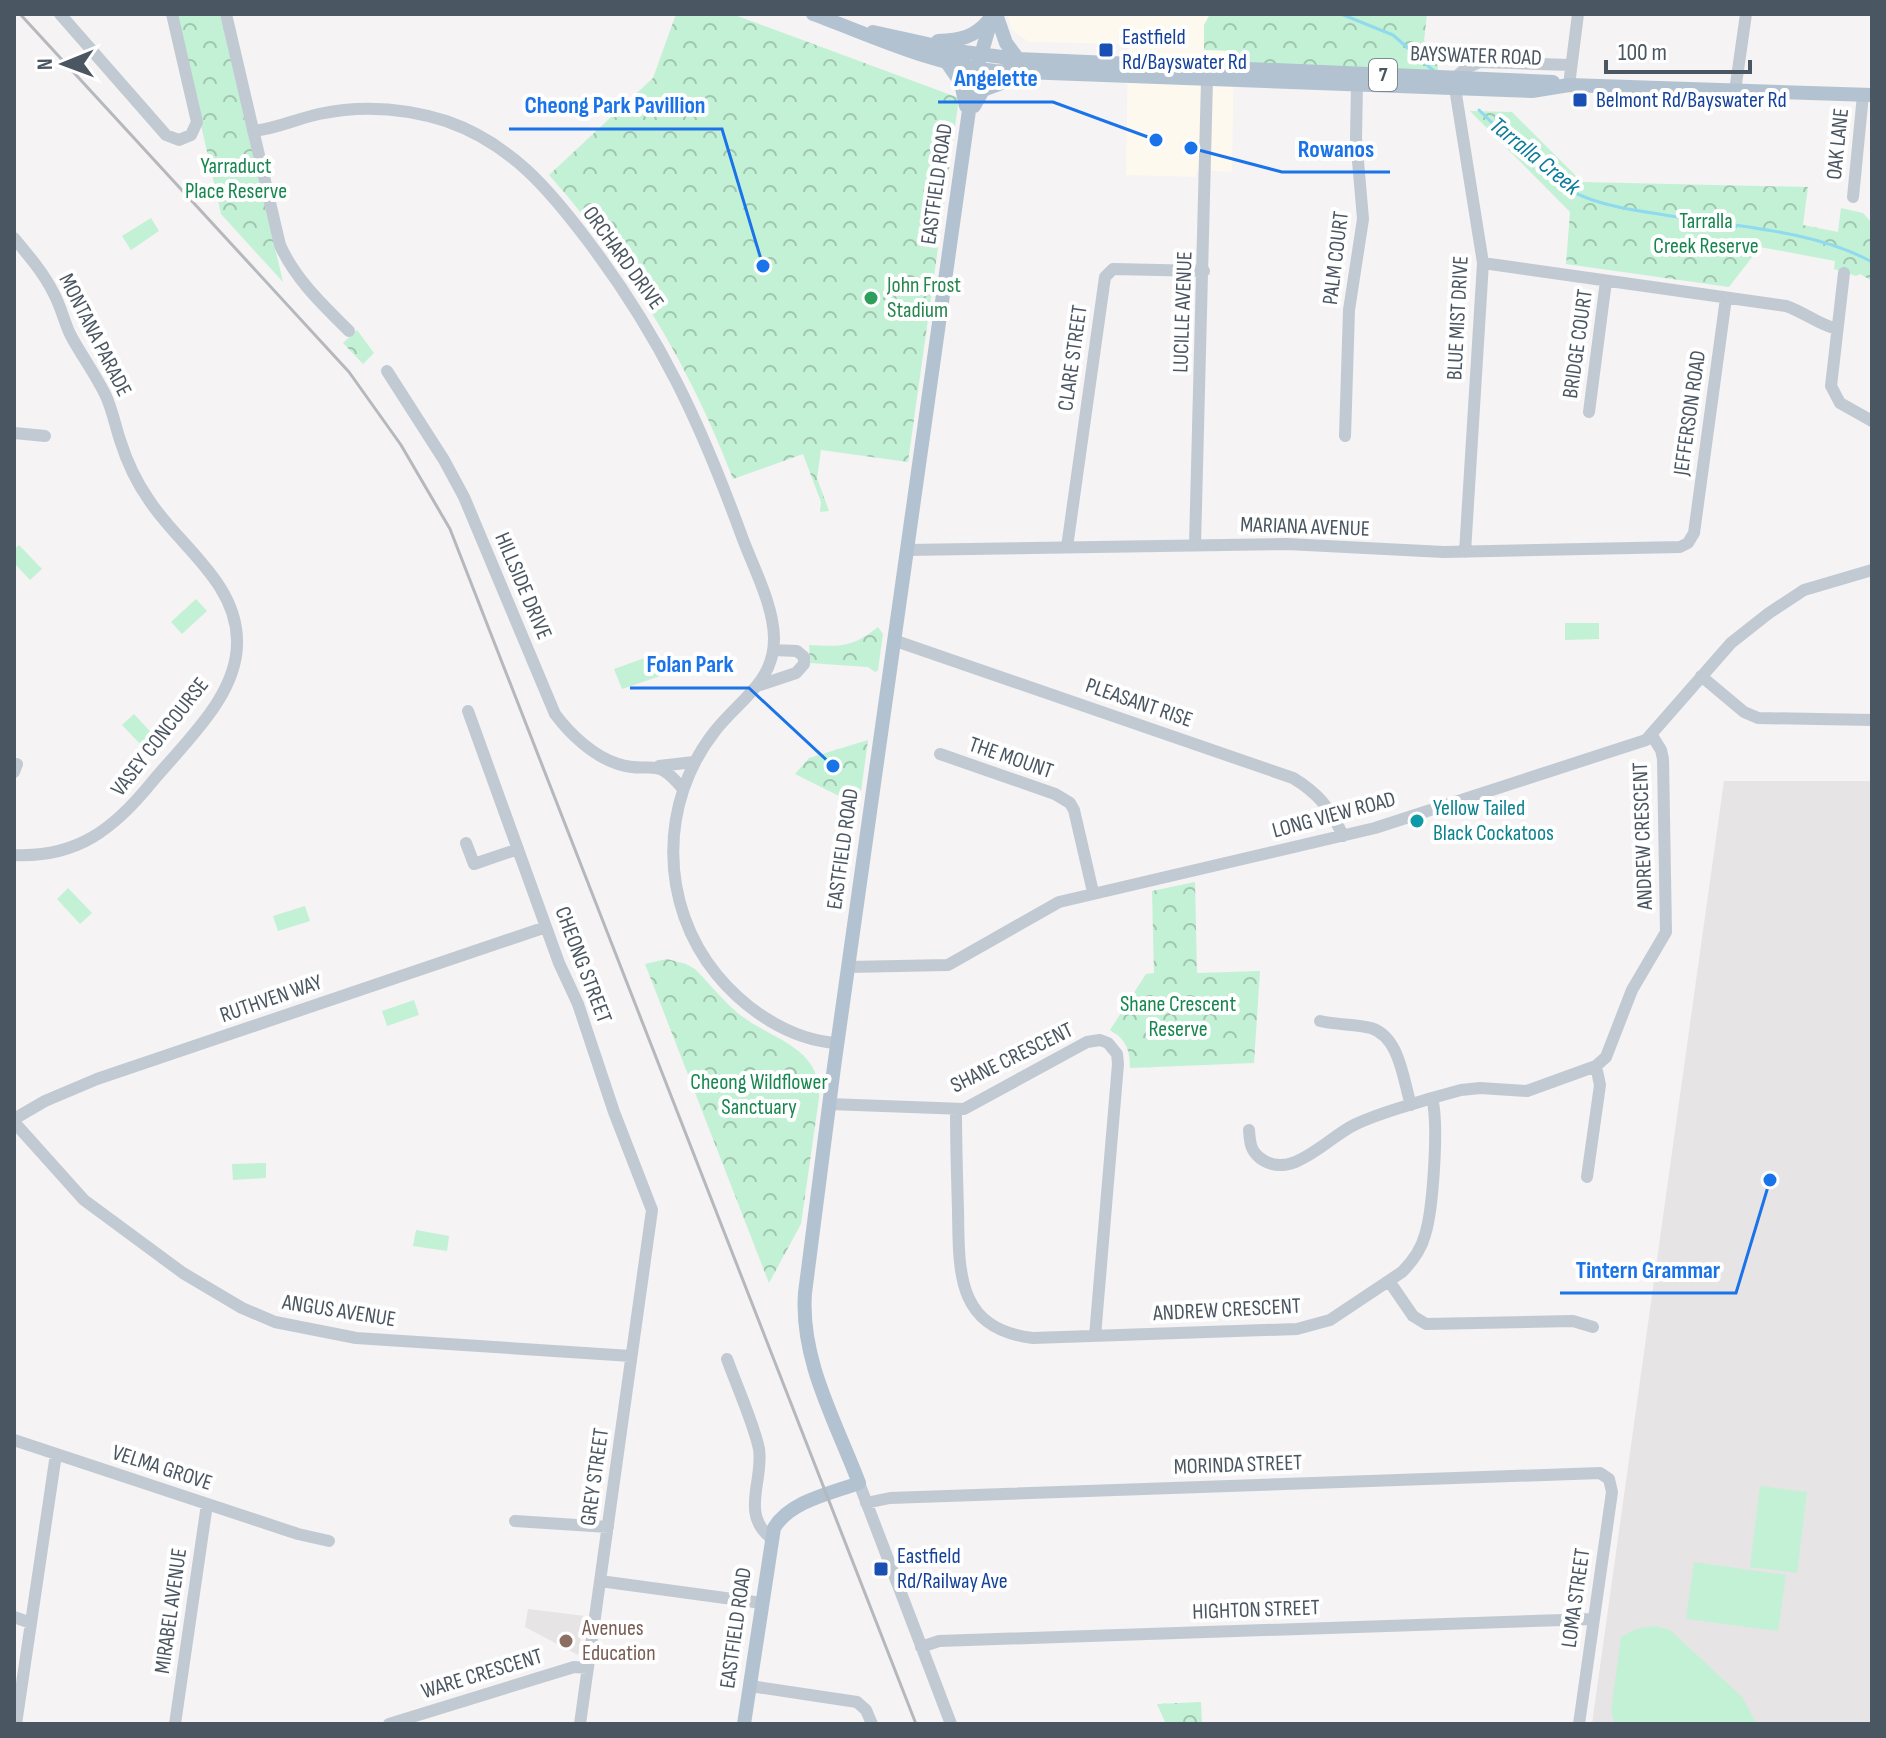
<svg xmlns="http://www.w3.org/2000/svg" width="1886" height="1738" font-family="'Sofia Sans Condensed',sans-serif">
<defs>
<pattern id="park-crowns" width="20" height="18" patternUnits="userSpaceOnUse" patternTransform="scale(2)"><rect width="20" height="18" fill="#c3f1d5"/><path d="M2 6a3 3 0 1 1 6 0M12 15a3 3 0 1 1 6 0" fill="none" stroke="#a0c6b0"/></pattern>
</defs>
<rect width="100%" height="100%" fill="#f5f3f3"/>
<path fill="#fdf9ef" d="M1007,14H1210L1204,25L1234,50L1232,172L1197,170L1196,177L1126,175L1128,44L1029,42L1012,30Z"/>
<path fill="#e6e4e5" d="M1724,781H1872V1724H1592Z
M528,1609L585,1616L578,1655L525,1627Z"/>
<path fill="#c3f1d5" d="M151,218L159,231L131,250L122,236Z
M19,545L42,569L30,580L14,563V549Z
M196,599L207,611L182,634L171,622Z
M1599,623V639L1565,640V623Z
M656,654L663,675L622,689L614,669Z
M134,714L157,739L146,750L122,725Z
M68,888L92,913L80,924L57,899Z
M305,906L310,921L278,931L273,916Z
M414,1000L419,1015L387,1026L382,1011Z
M266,1163V1178L233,1180L232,1164Z
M416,1230L449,1236L447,1251L413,1246Z
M1760,1486L1807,1492L1797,1573L1750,1567Z
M1694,1562L1786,1575L1778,1631L1686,1619Z
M1655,1626L1670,1630L1742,1697L1757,1724H1615L1611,1711L1621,1637L1636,1629Z"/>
<path fill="url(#park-crowns)" d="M176,14H220L283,282L221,214Z
M676,14H732L959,98L908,462L821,450L817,478L829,511L820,512L821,502L803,454L733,479C690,366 630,266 549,175L653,78Z
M1210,14H1427L1424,41L1437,53L1438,71L1233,64V51L1204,50V25Z
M1470,111L1512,112L1582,182L1808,187L1803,225L1838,232L1841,208L1863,213L1872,223V281L1860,274L1856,276L1834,269L1835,261L1760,247L1729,287L1566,264L1570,212Z
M357,330L374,353L363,364L343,343Z
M878,627L883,634L878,670L875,672L868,667L810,663L809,645C841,647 853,647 878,627Z
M868,740L859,806L795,774L809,758Z
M1195,882L1197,973L1260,971L1254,1063L1130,1068C1130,1050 1126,1039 1110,1030L1146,974L1154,973L1152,891Z
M667,959L686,964L695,969C710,984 722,1000 739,1014C771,1040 822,1046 819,1098L801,1224L769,1283L645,964Z
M1201,1702L1202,1724H1166L1157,1704Z"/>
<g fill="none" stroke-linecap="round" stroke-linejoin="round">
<path stroke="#90daee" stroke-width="3" d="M1341,14L1393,35L1435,72
M1479,110C1504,134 1551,183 1582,196C1606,206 1632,210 1659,214C1727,226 1812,229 1872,262"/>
<path stroke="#c1cad2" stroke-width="12" d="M60,14L166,135L179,140L191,135L197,122L172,14
M226,14L280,245C295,279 323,305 349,331
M1455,78L1466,68L1480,62L1570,65
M1569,85L1578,14
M1455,88L1483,263L1465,552
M1735,91L1746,14
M253,131C276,129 296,119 319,114C361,105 405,108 446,121C510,143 549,189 588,241C660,336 700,422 741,534C752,565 773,603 774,637C775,682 740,699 715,731C659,802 659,904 717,975C746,1010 790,1040 837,1043
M1853,197L1863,95
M14,238C28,255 43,272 53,292C61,306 64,322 71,336C82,356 95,374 105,394C112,408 115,425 120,440C126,459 137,483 149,500C178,545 236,581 237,640C239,695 184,743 152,782C114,829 77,858 14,855
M1483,263L1786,306C1804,312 1819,325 1837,329
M1844,273L1831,386L1840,403L1872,421
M387,371L444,460L464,497L555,714C570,734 593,756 618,764C654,775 654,754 683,789
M1589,412L1606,281
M14,433L45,436
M1345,436L1349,310L1363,219L1356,138L1357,84
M1195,545L1207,80
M1067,547L1105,277L1113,269L1204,271
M908,550L1287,544L1444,552L1680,547L1688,543L1694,533L1726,298
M896,641L1293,778C1318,793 1331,809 1343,836
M1701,676L1744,712L1758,718L1872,720
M760,685L796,673L804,664V657L797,651L773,650
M468,711L559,963L578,1004L614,1112L652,1210L580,1724
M940,754L1055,794L1070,803L1074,810L1093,892
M659,766L694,762
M14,772L17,764
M466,843L474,864L518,849
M848,967L948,965L1059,902L1375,828L1646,740L1731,643L1769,613L1804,590L1872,570
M1320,1021C1337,1025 1355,1024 1371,1028C1400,1037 1403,1080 1411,1105
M829,1104L964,1109L1087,1042L1100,1040L1108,1043L1117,1054L1118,1064L1095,1336
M956,1110C956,1143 957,1177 958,1210C959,1272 956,1329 1033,1338L1297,1329L1330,1320L1402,1272C1413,1261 1421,1250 1425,1235C1433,1210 1439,1123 1432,1098L1461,1090L1480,1088L1527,1091L1596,1066L1606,1057L1632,990L1666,932L1663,759L1661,750L1651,734
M14,1119L45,1101L97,1079L546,927
M14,1122L84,1200L183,1273L242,1308L275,1322L356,1338L631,1356
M1249,1130C1250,1142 1250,1150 1260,1158C1291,1182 1327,1138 1354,1125C1378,1113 1407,1106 1432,1098
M1587,1177L1600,1085L1596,1066
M1389,1281L1413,1316L1426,1324L1573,1321L1593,1327
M727,1359C736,1384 754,1424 759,1449C764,1480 740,1514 771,1538
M14,1440L298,1534L329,1541
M859,1483L951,1724
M866,1503L890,1498L1600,1473L1609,1479L1612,1492L1579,1724
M515,1521L608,1527
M600,1581L762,1603
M14,1617L31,1623
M921,1647L939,1641L1594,1619
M750,1686L857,1702L866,1710L872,1724
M16,1724L56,1454
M175,1724L207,1504
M389,1724L574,1667L588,1668"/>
<path stroke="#b3c2d1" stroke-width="14" d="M813,14C873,36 930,64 995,71L1532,91L1569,85L1872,95
M996,14L1006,43L1018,59
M873,32L964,52L1018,59L1553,82
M938,41C960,40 974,38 989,20
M948,64L961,83L966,106
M974,106L983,90L1021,76
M744,1724L774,1528C790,1501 832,1493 859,1483C836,1422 800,1360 805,1293L834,1067L973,82L993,14"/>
<path stroke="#b5b8bd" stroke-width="3" d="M20,14L349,372L401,445L450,529L916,1724"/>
</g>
<g fill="#1a4fb4" stroke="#fff" stroke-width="3">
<rect x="1098" y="42" width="16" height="16" rx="4"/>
<rect x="1572" y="92" width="16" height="16" rx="4"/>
<rect x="873" y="1561" width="16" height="16" rx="4"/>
</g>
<circle fill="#2e9e5b" stroke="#fff" stroke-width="3" cx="871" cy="298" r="8"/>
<circle fill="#0f9aa8" stroke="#fff" stroke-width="3" cx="1417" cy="821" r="8"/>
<circle fill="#8d6e63" stroke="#fff" stroke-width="3" cx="566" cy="1641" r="8"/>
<g text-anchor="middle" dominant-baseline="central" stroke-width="8" stroke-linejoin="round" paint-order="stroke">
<rect fill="#fff" stroke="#808990" stroke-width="2" x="1369" y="59" width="28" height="32" rx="6"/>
<g font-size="20" font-weight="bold" fill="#4a5661">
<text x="1383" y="75">7</text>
</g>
<g font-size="22" fill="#164399" stroke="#fff" text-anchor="start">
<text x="1122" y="37">Eastfield<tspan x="1122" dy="25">Rd/Bayswater Rd</tspan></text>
<text x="1596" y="100">Belmont Rd/Bayswater Rd</text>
<text x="897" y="1556">Eastfield<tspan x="897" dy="25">Rd/Railway Ave</tspan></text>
</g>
<g font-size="22" fill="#4a5661" stroke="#fff">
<text transform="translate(1476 56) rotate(2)">BAYSWATER ROAD</text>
<text transform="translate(1838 144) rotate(-84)">OAK LANE</text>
<text transform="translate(937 184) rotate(-82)">EASTFIELD ROAD</text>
<text transform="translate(623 258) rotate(54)">ORCHARD DRIVE</text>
<text transform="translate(1336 258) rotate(-83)">PALM COURT</text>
<text transform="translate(1183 312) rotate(-88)">LUCILLE AVENUE</text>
<text transform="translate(1458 318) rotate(-87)">BLUE MIST DRIVE</text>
<text transform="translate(95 335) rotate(63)">MONTANA PARADE</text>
<text transform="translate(1578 344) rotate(-82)">BRIDGE COURT</text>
<text transform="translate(1073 358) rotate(-82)">CLARE STREET</text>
<text transform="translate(1690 413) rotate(-82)">JEFFERSON ROAD</text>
<text transform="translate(1305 527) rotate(2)">MARIANA AVENUE</text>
<text transform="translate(523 586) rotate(67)">HILLSIDE DRIVE</text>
<text transform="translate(1139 703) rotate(19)">PLEASANT RISE</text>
<text transform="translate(160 737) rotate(-52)">VASEY CONCOURSE</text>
<text transform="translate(1011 758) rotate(19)">THE MOUNT</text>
<text transform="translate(1334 815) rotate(-15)">LONG VIEW ROAD</text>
<text transform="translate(1643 836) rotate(-92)">ANDREW CRESCENT</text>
<text transform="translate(843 849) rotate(-82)">EASTFIELD ROAD</text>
<text transform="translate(583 965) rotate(69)">CHEONG STREET</text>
<text transform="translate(271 999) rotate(-19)">RUTHVEN WAY</text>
<text transform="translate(1012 1058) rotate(-26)">SHANE CRESCENT</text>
<text transform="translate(1227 1310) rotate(-3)">ANDREW CRESCENT</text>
<text transform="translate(339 1311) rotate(9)">ANGUS AVENUE</text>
<text transform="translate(1238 1465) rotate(-2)">MORINDA STREET</text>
<text transform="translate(162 1468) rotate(18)">VELMA GROVE</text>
<text transform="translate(595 1477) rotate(-82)">GREY STREET</text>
<text transform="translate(1576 1598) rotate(-82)">LOMA STREET</text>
<text transform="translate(1256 1610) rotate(-2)">HIGHTON STREET</text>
<text transform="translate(171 1611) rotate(-82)">MIRABEL AVENUE</text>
<text transform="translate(736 1628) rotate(-82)">EASTFIELD ROAD</text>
<text transform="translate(482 1674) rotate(-17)">WARE CRESCENT</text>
</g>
<g font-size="22" fill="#17864f" stroke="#fff">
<text x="236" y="166">Yarraduct<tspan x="236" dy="25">Place Reserve</tspan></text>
<text x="1706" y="221">Tarralla<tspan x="1706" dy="25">Creek Reserve</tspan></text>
<text x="1178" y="1004">Shane Crescent<tspan x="1178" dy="25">Reserve</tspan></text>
<text x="759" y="1082">Cheong Wildflower<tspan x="759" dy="25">Sanctuary</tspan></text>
</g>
<g font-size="22" fill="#27864d" stroke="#fff" text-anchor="start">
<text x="887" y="285">John Frost<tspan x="887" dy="25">Stadium</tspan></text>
</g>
<g font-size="22" fill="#0d838f" stroke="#fff" text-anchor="start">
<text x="1433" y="808">Yellow Tailed<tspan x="1433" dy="25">Black Cockatoos</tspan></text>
</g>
<g font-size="22" fill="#785e54" stroke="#fff" text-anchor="start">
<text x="582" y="1628">Avenues<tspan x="582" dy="25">Education</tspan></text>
</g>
<g font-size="24" font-style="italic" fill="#0c7c9b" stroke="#fff">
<text transform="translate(1535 156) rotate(39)">Tarralla Creek</text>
</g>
</g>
<path fill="none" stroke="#1a73e8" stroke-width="3" d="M1156 140L1053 102H938M763 266L722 129H509M1191 148L1282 172H1390M833 766L749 688H630M1770 1180L1736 1293H1560"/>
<g fill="#1a73e8" stroke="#fff" stroke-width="3">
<circle cx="1156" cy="140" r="8"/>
<circle cx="763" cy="266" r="8"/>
<circle cx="1191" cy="148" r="8"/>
<circle cx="833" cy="766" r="8"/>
<circle cx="1770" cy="1180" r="8"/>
</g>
<g font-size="24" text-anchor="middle" font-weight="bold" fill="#1a73e8" stroke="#fff" stroke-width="8" stroke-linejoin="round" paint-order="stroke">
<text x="996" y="86">Angelette</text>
<text x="615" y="113">Cheong Park Pavillion</text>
<text x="1336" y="157">Rowanos</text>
<text x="690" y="672">Folan Park</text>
<text x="1648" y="1278">Tintern Grammar</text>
</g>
<rect width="1886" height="1738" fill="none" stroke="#4a5661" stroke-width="32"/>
<g transform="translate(64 64) rotate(269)" stroke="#ffffff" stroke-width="6" paint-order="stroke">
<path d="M0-6L14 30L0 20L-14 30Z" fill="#4a5661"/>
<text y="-12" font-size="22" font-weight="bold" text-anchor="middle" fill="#4a5661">N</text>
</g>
<path d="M1606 60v12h144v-12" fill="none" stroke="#4a5661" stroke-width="4"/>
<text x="1618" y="60" font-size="24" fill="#4a5661" stroke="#ffffff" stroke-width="6" paint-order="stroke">100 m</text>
</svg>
